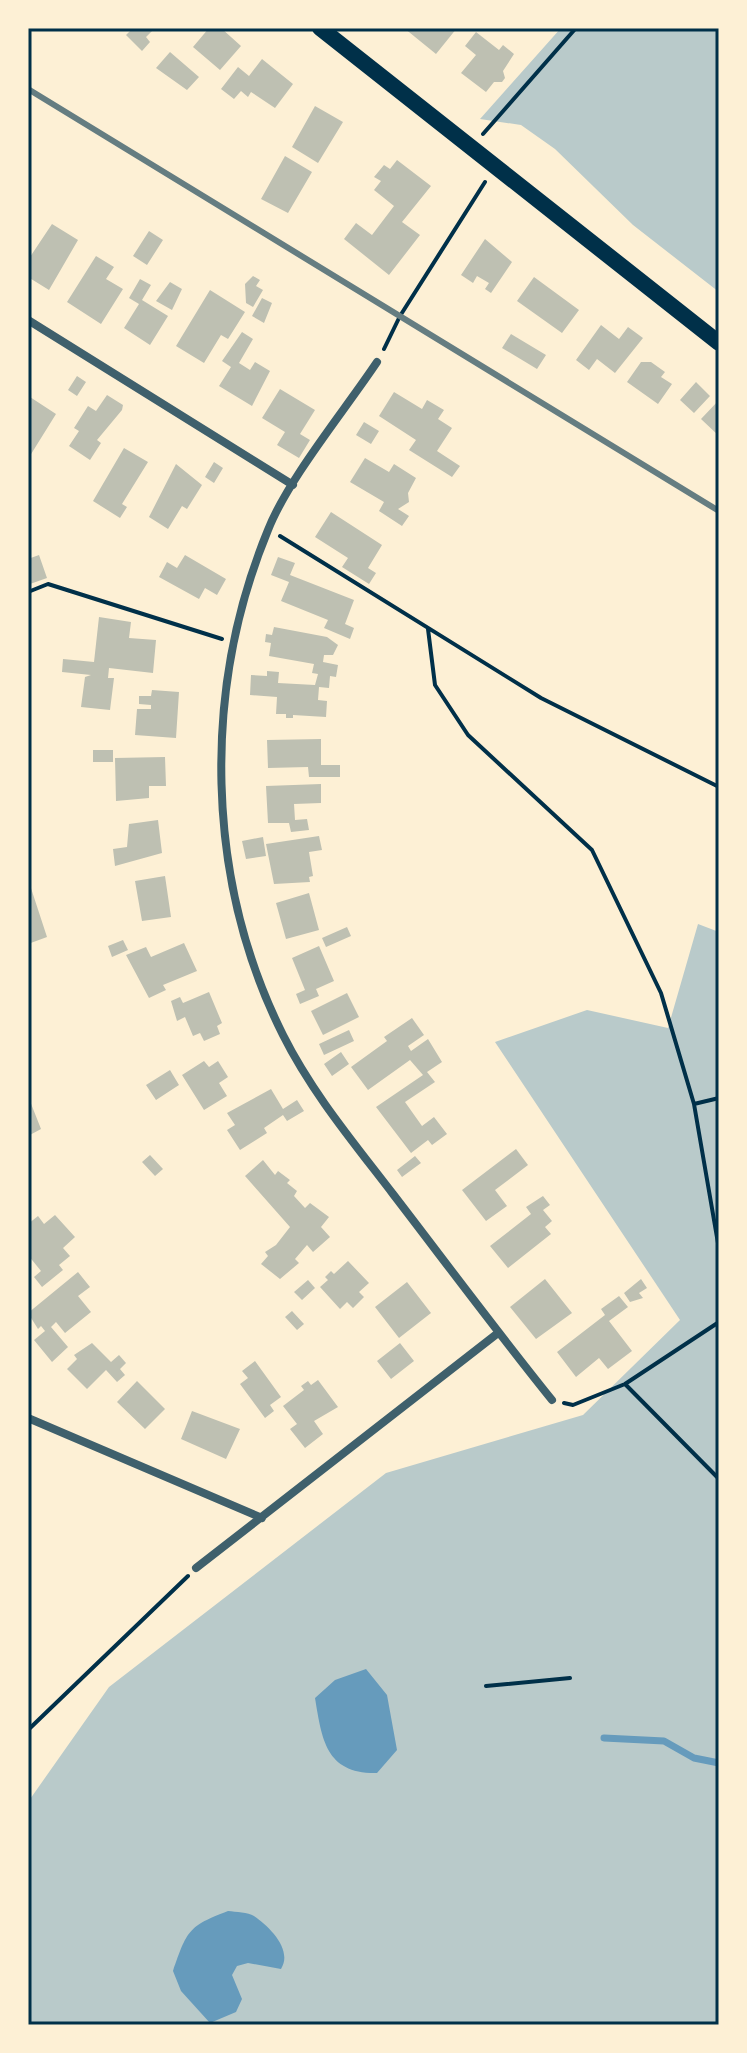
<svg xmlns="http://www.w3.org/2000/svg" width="747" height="2053" font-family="'Archivo Narrow',sans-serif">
<rect width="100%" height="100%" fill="#fdf0d5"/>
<path fill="#b9caca" d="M561,28H719V292L633,225L555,149L521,125L480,119Z
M698,924L719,932V2025H28V1802L109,1687L386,1473L583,1415L680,1320L495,1042L587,1010L668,1028Z"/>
<path fill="#669bbc" d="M366,1669L387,1695L397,1750L377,1773C326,1774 322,1740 315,1698L335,1680Z
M228,1911C236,1912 248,1912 254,1916C270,1927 293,1950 281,1969L248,1963L237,1966L232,1975L242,1999L236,2012L210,2023L181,1991L173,1971C187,1931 188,1926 228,1911Z"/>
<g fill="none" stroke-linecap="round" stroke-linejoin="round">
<path stroke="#669bbc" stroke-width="7" d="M604,1738L664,1741L694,1758L719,1763"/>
</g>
<path fill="#bec0b2" d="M133,28H155L146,37L150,42L142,51L126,35Z
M209,28H221L241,46L220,70L193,47Z
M404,28H457L436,54Z
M476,32L499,50L503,45L514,54L503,71L505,78L502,82H494L486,92L461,73L476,55L465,46Z
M170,52L199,77L187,90L156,68Z
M262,59L293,84L275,108L251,92L248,97L241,91L234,99L221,89L238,67L249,76Z
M315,106L343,122L318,163L292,147Z
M285,156L312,172L288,213L261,199Z
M397,160L431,186L402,222L420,235L389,275L344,239L356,223L372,235L394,206L374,190L381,181L374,177L384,165L390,169Z
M52,224L78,240L49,290L28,277V260Z
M149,231L163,240L147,265L133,256Z
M485,239L512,262L491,293L485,289L489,283L477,276L473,283L461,275Z
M96,256L114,267L106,279L123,289L101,324L67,302Z
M253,276L260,280L256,286L263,290L253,307L246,303L245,284Z
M534,277L579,310L562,333L517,301Z
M140,279L151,285L142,300L168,316L150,345L124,328L139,304L129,298Z
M170,282L182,289L172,310L156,301Z
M210,290L245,312L228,339L221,335L204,363L176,346Z
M262,298L272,303L264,323L252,316Z
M601,325L619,339L628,327L643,338L615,373L597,359L589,370L576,360Z
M242,332L253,339L239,363L250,370L255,362L270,371L252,406L219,386L231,367L222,361Z
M511,334L546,355L537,369L502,348Z
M641,362H651L665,372L661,377L672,384L658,404L627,382Z
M77,376L86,382L77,396L68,390Z
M696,382L710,396L694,413L680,400Z
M280,389L315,410L300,434L310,440L299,458L277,445L285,432L262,418Z
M394,392L422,409L427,400L444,410L438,419L452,428L437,451L460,466L452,477L409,450L416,440L379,416Z
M107,395L123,405L122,410L97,440L101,443L90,460L69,446L79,431L74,428L88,406L96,411Z
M30,397L56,414L28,459V401Z
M719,400V436L701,419Z
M364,422L379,431L371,444L356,435Z
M124,448L148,462L122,504L127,507L120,518L93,501Z
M365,458L389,472L394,464L416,478L408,493L409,502L398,509L409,516L402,526L379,511L384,502L350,482Z
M214,462L223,468L214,483L205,477Z
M176,464L202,485L187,509L182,506L168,529L149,517Z
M331,512L382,545L368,568L376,573L369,584L342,567L348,558L315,537Z
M39,555L47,578L30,584L28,559Z
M185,555L226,579L217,595L205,588L199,599L159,577L167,562L177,568Z
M278,557L295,563L290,575L354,600L345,624L354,628L350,639L324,628L328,620L281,601L289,582L271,575Z
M99,617L131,622L129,638L156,640L153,673L109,668L108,678H114L110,710L81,707L85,677L91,675L62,672L63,659L94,662Z
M274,627L327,637L338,645L333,655H324L323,662L338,665L336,677L330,676L329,688L319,687L318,700L327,701L326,717L293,715V718H286V714H276L277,697L250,695L251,675L267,676V671L279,672L278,683L315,685L318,674L312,673L314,664L269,656L271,643L265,642L266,634L272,635Z
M152,690L179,692L176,738L135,735L137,709H151V705L139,704V696H151Z
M321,739V765H340V777H309L308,767L268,768L267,740Z
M93,750H113V762H93Z
M165,757L166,786H149V798L116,801L115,758Z
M321,784V803L294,804L295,820L307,819L309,830L291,832L289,823H268L266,786Z
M158,820L162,853L115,866L113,849L127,847L129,824Z
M319,836L322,850L309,852L313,876L309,877L310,882L274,884L266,844Z
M263,837L266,856L246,859L242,841Z
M165,876L171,917L142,921L135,881Z
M28,879L47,937L28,944Z
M309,893L319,930L286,939L276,903Z
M347,927L351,936L326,947L322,938Z
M123,940L128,950L112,957L108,946Z
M184,943L197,971L163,985L166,990L149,998L126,955L146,947L151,957Z
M319,946L334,981L316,989L319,996L300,1004L296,994L305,990L292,958Z
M209,992L222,1023L217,1026L220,1034L204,1041L200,1033L193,1036L185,1017L177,1021L171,1001L180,997L183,1003Z
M347,993L359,1017L323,1035L311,1011Z
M412,1018L424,1035L408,1046L411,1051L428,1039L442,1062L427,1072L435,1082L405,1102L422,1126L434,1117L447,1134L432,1145L428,1140L411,1153L376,1107L423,1075L410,1060L368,1090L351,1067L387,1041L384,1037Z
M349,1030L354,1041L324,1055L319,1044Z
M341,1052L349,1064L332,1076L324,1064Z
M204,1061L209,1067L218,1061L228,1077L219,1083L227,1096L204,1110L182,1075Z
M170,1070L179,1085L156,1100L146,1085Z
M271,1089L283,1109L297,1100L304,1111L287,1121L283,1115L264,1128L267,1133L240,1150L227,1130L235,1125L227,1113Z
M28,1096L41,1129L28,1136Z
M516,1149L528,1165L495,1190L507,1206L486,1221L462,1190Z
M150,1155L163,1169L155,1176L142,1162Z
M415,1156L421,1163L402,1177L397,1170Z
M263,1160L275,1175L278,1171L290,1180L287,1183L297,1191L294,1196L305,1208L310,1203L329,1217L321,1227L330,1237L313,1252L307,1245L295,1259L299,1263L280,1279L261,1264L268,1256L265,1252L276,1245L290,1227L245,1176Z
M543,1196L550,1205L543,1210L552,1221L545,1227L551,1234L508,1268L490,1246L531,1214L526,1207Z
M55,1215L75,1237L63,1248L70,1256L59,1265L63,1270L42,1287L34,1277L41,1271L28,1255V1224L38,1216L44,1224Z
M348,1261L369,1283L359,1292L364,1297L353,1308L347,1302L340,1309L320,1287L328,1280L325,1277L331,1271L334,1274Z
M78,1272L90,1287L78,1296L91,1312L65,1333L56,1322L51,1327L68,1347L52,1362L34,1340L45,1331L41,1326L38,1329L28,1313Z
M545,1279L572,1313L536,1339L510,1307Z
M641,1279L647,1288L639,1293L643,1298L630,1302L624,1293Z
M308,1280L315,1288L302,1300L294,1292Z
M407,1282L431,1313L399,1338L375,1307Z
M619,1296L628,1307L609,1321L632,1351L608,1369L599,1358L576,1377L557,1352L605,1315L601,1309Z
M292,1311L304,1324L297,1330L285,1317Z
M92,1343L111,1362L119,1355L126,1363L120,1369L125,1375L117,1382L106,1370L87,1389L67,1369L77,1359L74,1355Z
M400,1343L414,1361L391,1379L377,1361Z
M255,1361L281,1397L270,1405L274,1411L265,1418L240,1384L248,1378L242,1371Z
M318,1380L338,1407L314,1421L323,1434L305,1448L290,1429L297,1424L283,1406L304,1390L301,1386L308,1381L311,1385Z
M137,1381L165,1409L145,1429L117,1402Z
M192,1411L240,1429L226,1459L181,1439Z"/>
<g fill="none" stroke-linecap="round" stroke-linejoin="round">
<path stroke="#003049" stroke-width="4" d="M483,134L576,28
M384,349L400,316L485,182
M280,536L541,698L719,787
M28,592L48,584L222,639
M428,629L435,685L468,735L592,850L661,993L694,1104
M719,1098L694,1104L719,1249
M625,1384L719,1479
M564,1403L573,1405L625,1384L719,1322
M486,1686L570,1678
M28,1730L188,1576"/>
<path stroke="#3f606c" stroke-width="8" d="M28,320L293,485
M377,362C345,410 288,479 268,530C202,690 205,879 283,1035C312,1093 354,1143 393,1194C446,1263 498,1333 552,1400
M28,1418L262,1518
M196,1568L498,1333"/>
<path stroke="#003049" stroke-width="16" d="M320,28L719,343"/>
<path stroke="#657d81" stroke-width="6" d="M28,89L719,511"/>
</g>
<rect width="747" height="2053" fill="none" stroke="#fdf0d5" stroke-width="60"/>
<rect x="30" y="30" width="687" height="1993" fill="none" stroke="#003049" stroke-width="3"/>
</svg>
